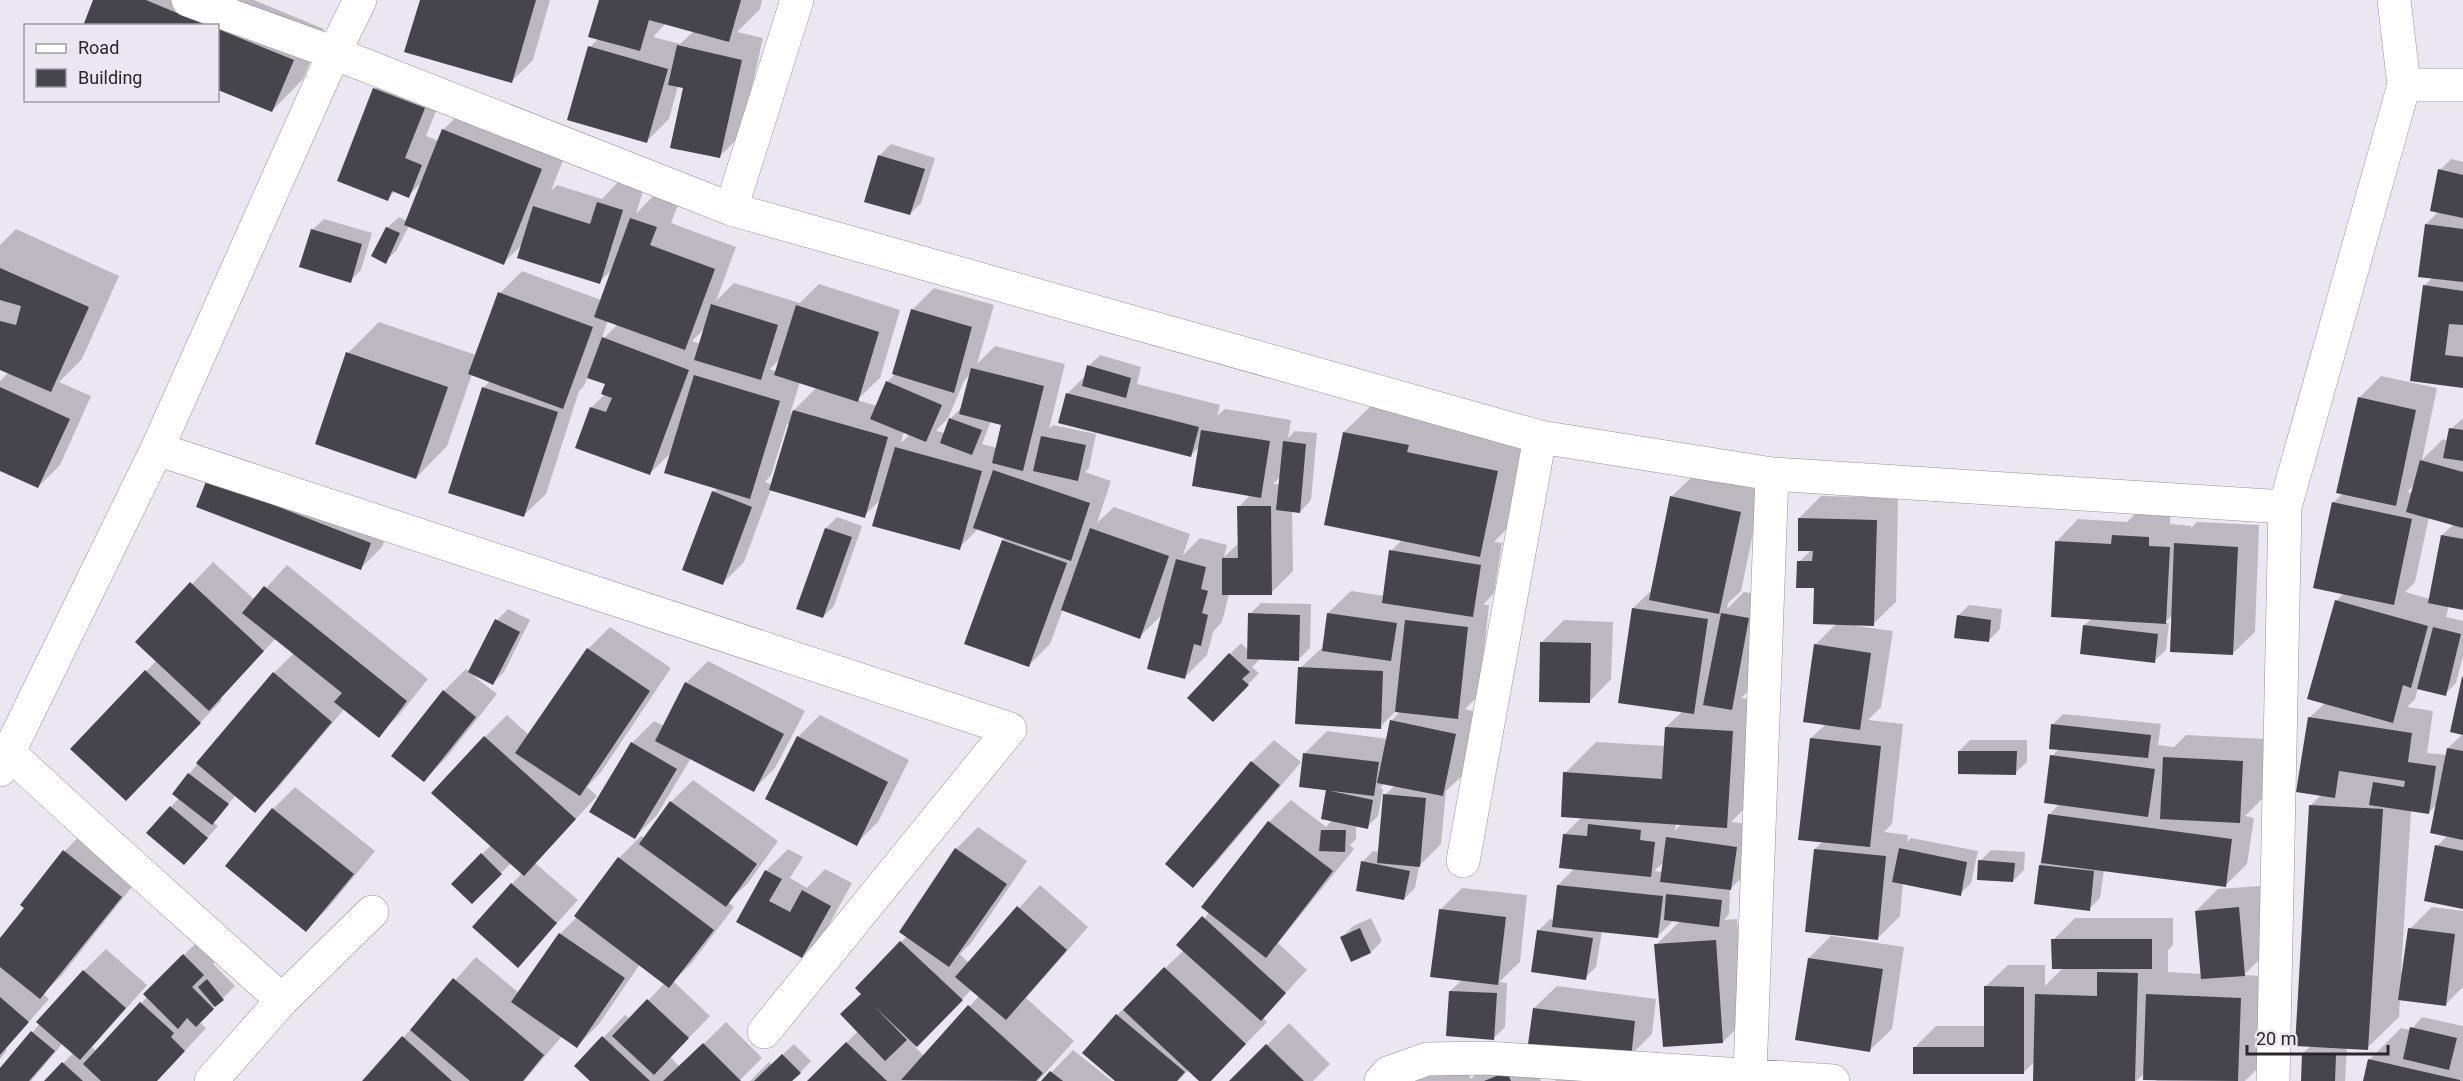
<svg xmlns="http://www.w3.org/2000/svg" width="2463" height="1081" font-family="Roboto,sans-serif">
<rect width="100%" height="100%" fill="#eae7f0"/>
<path fill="#0003" fill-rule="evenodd" d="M95,0H254L324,29L303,79L272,111L218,89V26H84Z
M421,0H550L533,60L511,82Z
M600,0H762L760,9L737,32L763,38L741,135L719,157L685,87L678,86L669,119L647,141L590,47L599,38ZM666,23L694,31L680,44L653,37Z
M397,67L446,86L426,136L439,141L444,129L475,98L572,137L551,191L557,185L602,199L620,180L644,188L636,214L653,196L678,205L671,223L736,247L716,301L734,283L800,303L819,284L900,310L880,378L857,400L877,406L887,382L895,374L912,310L934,288L994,305L977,364L995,346L1065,364L1049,429L1053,425L1096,434L1089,468L1085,472L1111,481L1097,523L1114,507L1190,534L1183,555L1200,538L1227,545L1224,557L1239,543V507L1251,494L1200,446L1191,455L1067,394L1087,374L1089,366L1100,355L1141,367L1137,384L1220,405L1217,416L1225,409L1291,420L1288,438L1295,431L1317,433L1311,500L1300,512L1292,511L1293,571L1271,593L1229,594L1222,622L1213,632L1207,655L1185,677L1164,613L1139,637L1063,609L1050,644L1028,666L1003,540L1006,537L979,528L959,548L881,499L864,516L771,489L744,562L722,584L713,492L718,488L673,451L650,473L577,447L592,407L605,394L607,383L588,376L584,386L579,391L546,494L523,516L483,388L490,381L472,374L447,446L416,478L348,353L379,322L476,355L500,293L522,271L601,300L613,269L599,282L524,243L503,263L409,226L396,251L385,262L373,256L387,228L399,217L407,221L423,181L408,196L395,191L388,199L375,89ZM608,320L618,324L601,341ZM705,328L700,344L692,341ZM781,358L777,372L770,369ZM971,373L961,408L950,419L945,433L936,431L948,418L964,381ZM800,382L817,387L790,414ZM991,421L1003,424L997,448L982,444ZM787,424L790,425L772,485L765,482L771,475ZM904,431L910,434L901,443ZM1281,476L1280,484H1273Z
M891,144L935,158L921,203L910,214L866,201L880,155Z
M2451,159L2463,162V387L2412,380L2424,286L2433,277L2426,224L2439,211L2440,170Z
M324,219L372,233L361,270L350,281L312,230Z
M16,229L119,276L82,359L59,382L91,396L60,465L38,487L0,470V381L9,372L0,368V245Z
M2381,376L2437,388L2422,460L2443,439L2448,441L2451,429L2463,418V608L2449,605L2446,617L2463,621V656L2456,683L2445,694L2418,688L2415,699L2407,707L2433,711L2427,753L2447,755L2448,748L2463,734V908L2437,846L2448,835L2438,803L2428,813L2411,810L2401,972L2404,973L2410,929L2432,907L2463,911V987L2445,1005L2400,999L2399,1017L2367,1048L2347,1047L2345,1081H2302L2303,1053L2312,1045L2311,805L2321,795L2309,718L2325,703L2336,601L2344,593L2333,503L2343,493L2359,398ZM2415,484L2412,493L2407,492ZM2429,517L2454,524L2442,535L2430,599L2405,592L2415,582Z
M1376,401L1529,440L1511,524L1494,542L1502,543L1494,593L1483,605H1489L1479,695L1465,709L1477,712L1465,773L1446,791L1441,844L1419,866L1415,888L1404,899L1362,862L1373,851L1380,852L1385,795L1395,785L1385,783L1380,788L1383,789L1378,816L1367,827L1356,825V839L1350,845L1354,849L1278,943L1307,970L1263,1017L1267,1022L1210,1081H1201L1189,1069L1178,1081H1118L1117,1015L1184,950L1209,912L1203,907L1269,822L1291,800L1326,827L1332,820L1328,791L1305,753L1327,731L1388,739L1391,721L1401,711H1396L1380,727L1300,668L1324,646L1328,613L1351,591L1384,596L1391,551L1402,540L1344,432Z
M1694,475L1762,490L1741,591L1728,603L1727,609L1744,592L1770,596L1753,687L1741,698L1764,700L1758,795L1731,822L1758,825L1753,867L1730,889L1729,914L1724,920L1737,919L1745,1020L1723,1042L1656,945L1680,921L1674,920L1658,936L1602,931L1596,967L1585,978L1533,971L1539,930L1550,919L1554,920L1558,885L1575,868L1564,835L1582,817L1565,773L1596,742L1665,746L1666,727L1683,711L1633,608L1653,589L1671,497ZM1676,823H1682L1675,831ZM1665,861L1663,872L1654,871Z
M208,480L392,520L382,547L360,569Z
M1821,496L1898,498L1896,602L1873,624H1856V626L1893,631L1881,707L1868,720L1903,724L1892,824L1884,832L1908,835L1907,842L1911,838L1978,851L1971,883L1960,894L1903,882L1900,916L1878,938L1815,849L1823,841L1811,738L1826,724L1815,645L1837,623L1799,562L1811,550L1799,518Z
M2135,514L2170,516V524L2191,526V528L2197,522L2259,525L2255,632L2232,654L2173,615L2164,623H2169L2166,650L2154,661L2084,626L2092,618L2056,542L2078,519L2127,522Z
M837,517L862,526L834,606L823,617L798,608L826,528Z
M213,562L255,600L287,565L428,679L400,714L378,736L345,708L277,789L255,810L236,795L213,822L218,826L195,852L148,832L179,798L174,794L189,774L274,673L294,653L276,638L220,698L222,700L148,777L72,749L157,660L192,584Z
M1261,603L1311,604L1310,648L1299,659L1257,658L1259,660L1252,667L1259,673L1224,709L1230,654L1241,643L1248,650L1250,614Z
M1969,605L2002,609L2000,629L1989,640L1958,616Z
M508,609L530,620L504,672L493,683L472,675L497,694L446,758L424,780L444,691L466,669L470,672L497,620Z
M1564,620L1613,622L1611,679L1589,702L1542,642Z
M610,627L671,668L601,772L587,787L597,796L535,863L578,900L518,966L512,884L522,873L511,863L472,902L453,884L491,845L485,737L507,715L529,735L588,649Z
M708,661L805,711L775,768L753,790L691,758L657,815L635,837L632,743L654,721L664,726L686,683Z
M2063,714L2161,724L2158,745L2174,747L2186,735L2265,739L2262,799L2245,816L2254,818L2247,864L2225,886L2104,870L2100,898L2089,909L2040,865L2049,815L2060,803L2052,756L2060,748L2052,725Z
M820,715L909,760L878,822L856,844L798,737Z
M1274,740L1301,762L1215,864L1193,886L1252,762Z
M1970,740H2027V762L2015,773L1959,751Z
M693,780L778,841L748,883L728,902L734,907L691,964L673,981L710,1016L670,1057L680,1067L726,1022L762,1058L739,1081H592L576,1066L625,1015L630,1019L665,983L640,964L599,1024L577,1046L562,1036L524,1081H364L476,957L519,993L560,934L577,917L619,858L641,836L645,839L671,802Z
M295,787L375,851L328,908L306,930L227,866L273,809Z
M978,827L1027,861L971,943L960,954L969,963L1040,885L1088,927L1026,998L1074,1041L1038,1081H809L858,1031L863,994L857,988L907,936L956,849ZM972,989L980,995L924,1056L915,1047Z
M86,829L142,874L62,975L43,994L49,999L5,1049L7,1050L0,1059V940L26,907L65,851Z
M788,849L803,857L790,878L807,888L825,869L852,883L824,934L802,956L738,921L766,871Z
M1991,850L2025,852L2024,870L2013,881L1980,861Z
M2261,886L2266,953L2244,975L2263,976L2259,1067L2245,1081H2157L2145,1073L2136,1081H2073L2035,1061L2023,1073L1914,1048L1936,1026H1985V987L2008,965H2045V986L2064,967L2053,940L2075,918H2173V945L2168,950V972L2202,974L2196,911L2218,889Z
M1462,888L1527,895L1520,962L1499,982L1507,983L1505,1027L1494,1038L1450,991L1462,980L1440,910Z
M1371,918L1382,941L1371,952L1352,960L1342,937L1353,926Z
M206,933L224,952L213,964L235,986L199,1022L206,1028L157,1081H46L73,1053L63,1043L31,1081H0V1071L84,971L106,949L147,985L92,1047L97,1052L147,997L145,994Z
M1831,936L1904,947L1892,1029L1869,1051L1809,958Z
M1557,986L1656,999L1652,1034L1630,1056L1534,1008Z
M2422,1017L2463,1026V1081H2364L2369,1060L2401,1028L2411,1030Z
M1289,1023L1330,1064L1313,1081H1231Z
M794,1044L811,1061L792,1081H750L769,1062L772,1065Z
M1073,1050L1112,1081H1043Z
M1529,1051L1541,1081H1416L1462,1061L1471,1079L1480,1070Z
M1560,1075L1636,1081H1555Z"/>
<path fill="#46454c" d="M93,0H146L208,26H83Z
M420,0H536L512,83L404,52Z
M599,0H741L729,42L649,20L640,51L588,37Z
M218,29L294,60L272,112L218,90Z
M677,45L742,60L720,158L670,148L683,88L668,85Z
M588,46L668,69L647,143L567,120Z
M373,88L425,108L405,158L422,165L409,198L392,191L388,201L337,181Z
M442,129L542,169L504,265L404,225Z
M878,155L925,169L910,215L864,202Z
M2438,169L2463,175V218L2430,211Z
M597,202L623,210L600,284L517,258L533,206L590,224Z
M630,218L657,227L650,245L715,269L685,350L594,317Z
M2425,224L2463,229V282L2418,277Z
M386,227L400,233L386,264L371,256Z
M311,229L362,244L351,283L299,267Z
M0,268L89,307L51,392L0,370V321L16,325L21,306L0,300Z
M2423,285L2463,291V325L2449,324L2445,355L2463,357V388L2410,381Z
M498,292L593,327L563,409L468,374Z
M711,304L778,325L761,380L694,360Z
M796,305L879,332L858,402L774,375Z
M911,309L972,327L954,393L892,374Z
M602,337L689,370L650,475L575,448L590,407L606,412L612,398L601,394L605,384L587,378Z
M346,352L448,387L416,479L315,444Z
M1087,365L1131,378L1126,398L1082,386Z
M971,368L1044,386L1023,471L992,463L1001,425L959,414Z
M694,375L780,401L750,499L664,473Z
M886,381L942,405L926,442L870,419Z
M0,387L70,419L38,488L0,471Z
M482,387L558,412L524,517L448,493Z
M1066,393L1199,427L1191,457L1058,423Z
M2358,397L2416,410L2396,506L2336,493Z
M793,410L888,437L865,518L769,490Z
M949,418L982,430L972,455L940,443Z
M2449,428L2463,430V461L2443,458Z
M1201,430L1270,441L1261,498L1192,486Z
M1343,432L1409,445L1407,452L1498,471L1480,557L1324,525Z
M1041,436L1086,445L1078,481L1033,471Z
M1283,441L1306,444L1300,513L1276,510Z
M895,447L982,471L960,550L872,526Z
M2420,460L2463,472V528L2406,512Z
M993,470L1090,503L1071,561L973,528Z
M207,479L371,543L361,570L196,507Z
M712,491L752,507L723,585L682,570Z
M1670,496L1741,512L1719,614L1649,600Z
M2332,502L2412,519L2394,605L2313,588Z
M1237,506H1271L1272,595H1222V558H1238Z
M1798,518L1877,520L1874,626L1813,624L1814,588H1796L1797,561H1812L1813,551H1798Z
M825,528L852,537L823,618L796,609Z
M1090,528L1169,556L1140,639L1061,610Z
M2112,535L2149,537V546L2170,547L2166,624L2051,617L2055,541L2111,544Z
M2441,535L2463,539V610L2428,603Z
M1002,540L1067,563L1029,667L964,644Z
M2174,543L2238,547L2233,655L2170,652Z
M1389,550L1481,565L1473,617L1382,603Z
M1176,559L1206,567L1201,589L1208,591L1202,613L1208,615L1201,646L1194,644L1185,679L1147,669Z
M190,582L264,651L209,711L135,642Z
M264,586L407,701L379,738L334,702L342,693L242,613Z
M2335,600L2428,626L2411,688L2403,685L2393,723L2307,699Z
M1632,608L1708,619L1694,714L1618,703Z
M1248,613L1300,615L1299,661L1247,659Z
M1327,613L1397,623L1391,661L1322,651Z
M1721,613L1749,618L1732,710L1703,705Z
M1957,615L1991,620L1989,642L1954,638Z
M495,619L520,632L493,685L468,672Z
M1405,620L1468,627L1458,719L1395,712Z
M2083,625L2158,634L2155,663L2080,654Z
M2433,627L2461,634L2446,696L2417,689Z
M1540,642L1591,643L1590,703L1539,702Z
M1814,644L1871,653L1860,730L1803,722Z
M587,648L650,691L580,796L515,753Z
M1229,653L1250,672L1242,679L1249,685L1213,722L1187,698Z
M1298,667L1383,671L1381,729L1295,724Z
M145,670L201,723L126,801L70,749Z
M273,672L332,722L255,813L196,763Z
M2462,677H2463V735L2450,732Z
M685,682L784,734L754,792L655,741Z
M443,690L476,717L424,782L391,756Z
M2308,717L2412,733L2408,762L2436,766L2429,814L2369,805L2373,782L2404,787L2405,781L2339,771L2335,798L2296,792Z
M1390,720L1456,734L1443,796L1377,783Z
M2051,724L2151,735L2148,758L2049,749Z
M1665,727L1733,731L1727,828L1561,817L1563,772L1662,779Z
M484,736L576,819L524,876L431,793Z
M797,736L888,782L857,846L765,799Z
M1810,738L1881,746L1870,847L1798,840Z
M631,742L677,769L635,839L589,812Z
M2447,748L2463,751V840L2430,833Z
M1958,751H2017L2016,775L1958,774Z
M1303,753L1379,762L1374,796L1299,787Z
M2050,755L2155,769L2148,817L2044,803Z
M2163,757L2243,761L2240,823L2160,819Z
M1251,761L1280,785L1193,888L1165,864Z
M188,773L229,804L212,825L172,794Z
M1326,790L1373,800L1368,829L1321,819Z
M1383,794L1426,798L1420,867L1377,863Z
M670,801L757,864L726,907L639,844Z
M2309,805L2383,809L2368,1050L2295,1046Z
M170,806L208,838L184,865L146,833Z
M272,808L354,874L306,932L225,866Z
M2048,814L2232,839L2226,887L2041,863Z
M1268,821L1333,871L1266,958L1201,907Z
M1588,824L1641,830L1640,840L1655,842L1651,877L1559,868L1563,834L1587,836Z
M1321,830H1346L1345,852L1319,851Z
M1666,837L1737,847L1731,890L1660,882Z
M2435,845L2463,851V909L2424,901Z
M955,848L1007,884L949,967L899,932Z
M1899,848L1967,862L1961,896L1892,882Z
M1814,849L1886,856L1878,940L1805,932Z
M63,850L122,897L40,999L0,967V938L24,908L20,905Z
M481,853L502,874L472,904L451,884Z
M618,857L714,930L669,988L574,916Z
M1978,860L2015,863L2013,882L1977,880Z
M1361,861L1410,871L1404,900L1356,891Z
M2039,865L2094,871L2090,911L2034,904Z
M765,870L782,879L769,901L790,912L802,890L831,906L802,958L736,922Z
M511,883L557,923L518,968L472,927Z
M1557,885L1663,896L1658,938L1552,927Z
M1666,894L1722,900L1719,927L1664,920Z
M1017,906L1067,950L1006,1020L955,977Z
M2239,907L2245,976L2201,979L2195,911Z
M1439,909L1506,917L1498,985L1430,977Z
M1202,916L1286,993L1261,1021L1176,945Z
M1360,928L1371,953L1351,962L1340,937Z
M2408,928L2455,934L2446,1006L2398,1000Z
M1537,930L1593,938L1586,980L1531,972Z
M559,933L625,978L577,1048L511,1002Z
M2051,939H2152V969H2052Z
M1716,940L1723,1043L1663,1047L1654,944Z
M900,941L963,1000L917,1047L874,1006L907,1040L885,1061L840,1014L861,994L855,988Z
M183,954L204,975L192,987L214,1009L196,1027L187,1018L178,1029L143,994Z
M1808,958L1883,969L1870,1052L1795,1040Z
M1164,967L1246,1044L1211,1081H1199L1123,1010Z
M83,970L126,1008L80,1060L36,1022Z
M2097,972L2138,973L2135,1081H2033L2035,994L2097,996Z
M453,978L544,1055L523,1081H470L410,1030Z
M207,979L224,1000L215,1007L198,987Z
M1984,986L2024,987V1074H1913V1047H1984Z
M1449,991L1497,993L1494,1040L1446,1036Z
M2146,994L2241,998L2238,1081L2143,1080Z
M0,997L29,1022L0,1055Z
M647,999L689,1038L654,1075L612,1036Z
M140,1002L174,1033L171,1037L185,1051L157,1081H101L83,1064Z
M968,1005L1043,1073L1036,1081L901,1080Z
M1533,1008L1635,1021L1631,1058L1528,1044Z
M1116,1014L1185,1072L1177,1081H1115L1082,1053Z
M2410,1027L2457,1038L2449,1070L2403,1059Z
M31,1031L55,1051L29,1081H0V1068Z
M402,1036L452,1081H362Z
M602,1036L650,1081H590L574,1066Z
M846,1042L887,1081H807Z
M703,1043L741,1081H663Z
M1266,1044L1304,1081H1229Z
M2302,1053L2336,1055L2335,1081H2301Z
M782,1054L801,1073L792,1081H754Z
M2368,1059L2460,1080V1081H2363Z
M62,1062L83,1081H44Z
M1050,1071L1063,1081H1041Z
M1507,1072L1511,1081H1484Z"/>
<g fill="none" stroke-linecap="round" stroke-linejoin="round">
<defs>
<path id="street" d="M188,0L334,53L731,209L1540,437L1772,474L2285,507
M2404,85H2463
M731,209L797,0
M157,449L1010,729L764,1032
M9,753L94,831L282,1000
M0,770L157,449L334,53L360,0
M1463,861L1540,437
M211,1081L282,1000L372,912
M1381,1081L1388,1073L1427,1059L1486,1058L1833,1081
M1746,1081L1750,1074L1772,474
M2273,1081L2285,507L2404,85L2394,0"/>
</defs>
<use href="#street" stroke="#95929a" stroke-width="34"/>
<use href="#street" stroke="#fff" stroke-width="33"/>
</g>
<rect x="24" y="24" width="195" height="78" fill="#eae7f0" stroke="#9d9aa1" stroke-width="1.5"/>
<rect x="36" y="44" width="30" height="9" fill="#ffffff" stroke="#9d9aa1" stroke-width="1.5"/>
<text x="78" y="54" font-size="18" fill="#29272b">Road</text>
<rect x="36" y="69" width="30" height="18" fill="#46454c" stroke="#9d9aa1" stroke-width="1.5"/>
<text x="78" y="84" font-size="18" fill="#29272b">Building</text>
<path d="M2247 1045v9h141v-9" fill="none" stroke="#29272b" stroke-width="3"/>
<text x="2256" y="1045" font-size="18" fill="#29272b" stroke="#eae7f0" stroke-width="4.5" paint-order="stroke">20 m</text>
</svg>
